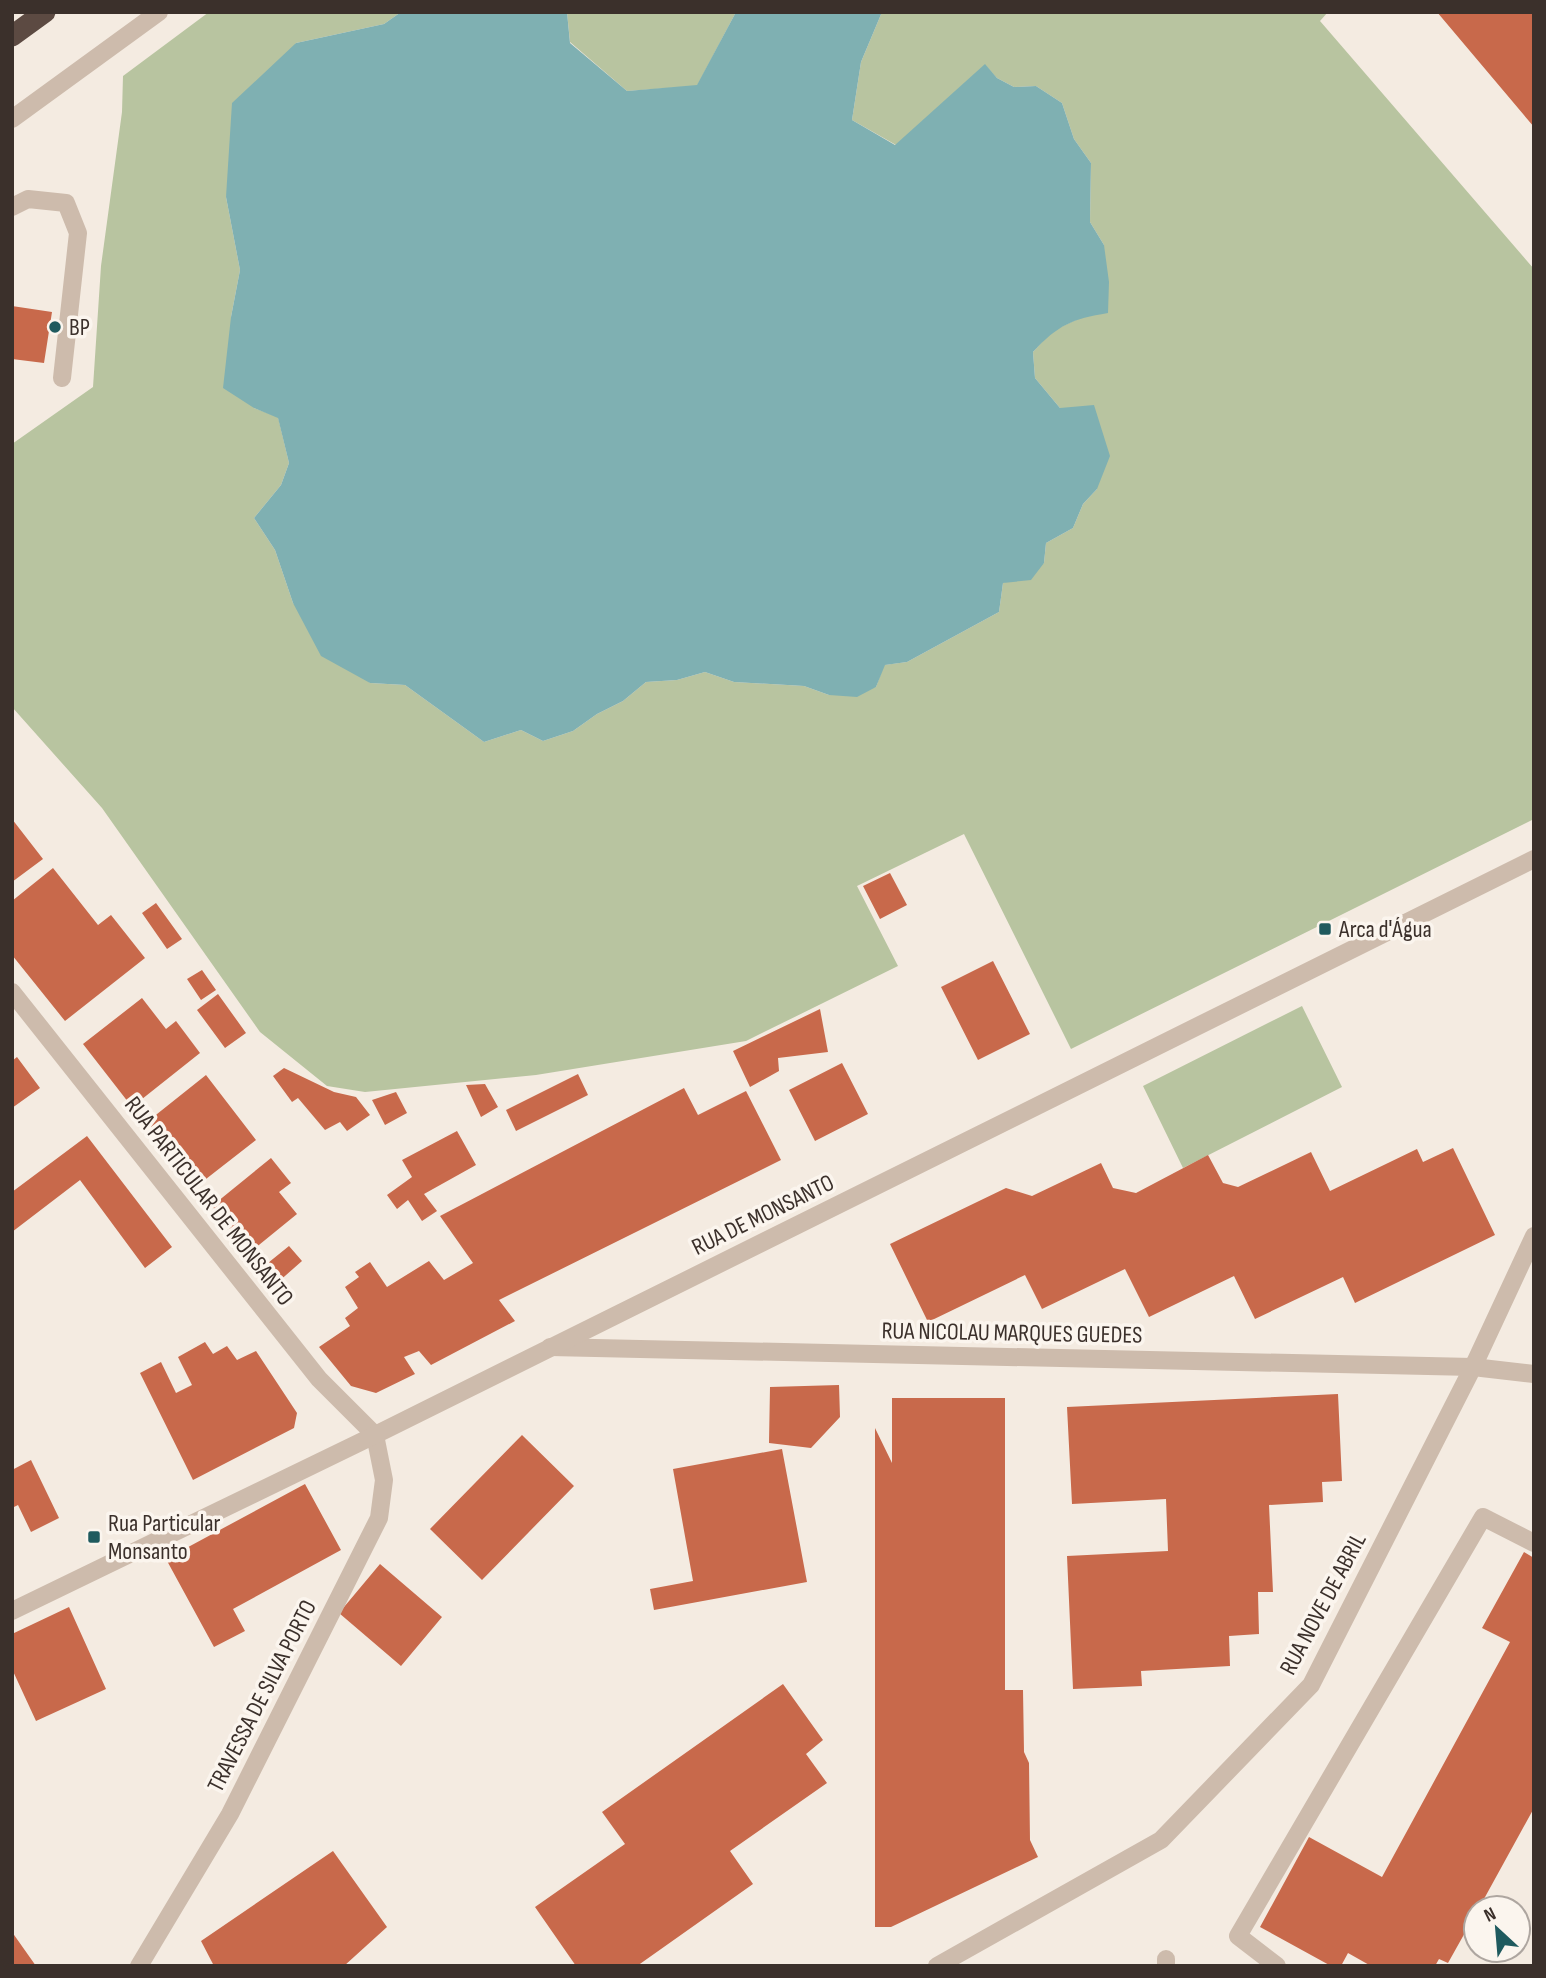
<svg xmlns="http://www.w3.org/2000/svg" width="1546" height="1978" font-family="'Sofia Sans Condensed',sans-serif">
<rect width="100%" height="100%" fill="#f4ebe1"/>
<path fill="#b8c4a0" d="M209,12H401L384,24L296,43L226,197L240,270L231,317L254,408L278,417L289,463L281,485L254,518L275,550L293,603L370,683L405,685L484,742L521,730L543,741L573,731L597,714L623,701L646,682L677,680L705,672L734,682L804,686L829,695L876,687L884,665L907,662L999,612L1003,583L1044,563L1046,543L1073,528L1083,504L1097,489L1060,408L1035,378L1033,352L1052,331L1080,318L1104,245L1090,222L1091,163L1074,139L1062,103L1036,86L1014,87L997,78L985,65L896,145L852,120L861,62L882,12H1328L1320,21L1534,269V819L1071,1049L964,834L857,886L898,966L746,1041L536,1075L365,1092L327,1086L260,1032L102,808L12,707V444L93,387L101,266L122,112L123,76Z
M567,12H736L697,86L627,91L570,42Z
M1302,1006L1342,1087L1183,1168L1143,1086Z"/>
<path fill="#7fb0b2" d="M401,12H567L570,43L627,91L697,85L736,12H882L861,62L852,120L895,145L985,64L997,78L1014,87L1036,86L1062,103L1074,139L1091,163L1090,222L1104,245L1109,282L1108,313C1072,319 1058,325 1033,352L1035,378L1060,408L1094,405L1110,456L1097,489L1083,504L1073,528L1046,543L1044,563L1031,580L1003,583L999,612L907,662L885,665L876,687L857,697L829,695L804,686L734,682L705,672L677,680L646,682L623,701L597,714L573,731L543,741L521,730L484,742L405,685L370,683L321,656L293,603L275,550L254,518L281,485L289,463L278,418L254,408L223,388L231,317L240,270L226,197L232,103L296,43L384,24Z"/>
<path fill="#c8694b" d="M1437,12H1534V127Z
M12,306L52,312L44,363L12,359Z
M12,819L43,859L12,882Z
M53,868L98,925L111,915L145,958L65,1021L12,955V901Z
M890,873L907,905L880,919L863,886Z
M156,903L182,939L167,949L142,913Z
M993,961L1030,1034L978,1060L941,987Z
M202,970L216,990L201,1000L187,979Z
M218,994L246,1033L225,1048L197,1010Z
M142,998L166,1029L176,1021L200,1053L132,1107L83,1044Z
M820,1009L828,1052L778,1058L779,1071L750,1087L733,1051Z
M17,1057L40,1088L12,1108V1061Z
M842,1063L868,1114L815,1141L789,1090Z
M284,1068L334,1092L356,1097L370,1115L347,1131L340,1122L325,1130L298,1098L292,1102L273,1076Z
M578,1074L588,1095L516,1131L506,1110Z
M206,1075L256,1140L197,1186L147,1122Z
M485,1084L498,1107L481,1117L466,1085Z
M684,1088L698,1115L746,1091L781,1160L499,1300L515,1321L431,1365L419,1351L404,1357L415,1374L376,1393L351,1386L319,1347L350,1326L345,1318L358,1308L345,1287L359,1277L355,1272L370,1262L387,1287L429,1261L444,1280L473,1263L440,1216Z
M396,1092L407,1113L385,1125L372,1100Z
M457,1131L476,1165L424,1194L437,1211L422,1221L408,1200L397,1209L387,1195L412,1177L402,1160Z
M87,1136L172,1247L145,1268L80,1180L12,1232V1192Z
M1453,1148L1495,1235L1355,1303L1343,1277L1255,1319L1234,1276L1149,1317L1125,1269L1042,1309L1025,1275L928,1322L890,1244L1006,1188L1032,1196L1101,1163L1113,1188L1136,1193L1208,1155L1223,1183L1238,1187L1311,1152L1330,1191L1417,1149L1423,1162Z
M271,1158L291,1183L279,1192L297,1214L249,1253L212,1206Z
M289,1246L302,1261L277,1283L263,1267Z
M205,1342L213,1354L227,1346L237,1360L256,1351L297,1413L294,1428L193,1480L140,1373L161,1362L176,1393L192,1385L178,1357Z
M839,1385L840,1417L811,1448L769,1443L770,1387Z
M1338,1394L1342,1481L1322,1482L1323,1502L1269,1505L1273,1592H1258L1259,1634L1229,1636L1230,1666L1141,1671L1142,1686L1073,1689L1067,1556L1168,1551L1166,1499L1072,1504L1067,1407Z
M892,1398H1005V1690H1023L1024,1752L1029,1763L1030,1840L1038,1857L891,1927H875V1428L892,1463Z
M522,1435L574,1486L482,1580L430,1529Z
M782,1449L807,1582L654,1610L650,1589L693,1581L673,1469Z
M31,1460L59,1518L31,1532L18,1505L12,1508V1470Z
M305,1484L341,1550L233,1609L245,1631L214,1647L166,1559Z
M1524,1552L1534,1558V1808L1479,1908H1476V1913L1448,1963L1439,1959L1435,1966H1371L1348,1953L1341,1966H1331L1260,1927L1309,1837L1382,1877L1510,1642L1482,1628Z
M380,1564L442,1617L401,1666L339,1613Z
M69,1607L106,1689L36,1721L12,1669V1634Z
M783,1684L823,1740L806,1754L827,1783L730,1851L753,1884L637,1966H576L535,1907L625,1844L602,1812Z
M333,1851L387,1927L344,1966H214L201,1941Z
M12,1932L36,1966H12Z"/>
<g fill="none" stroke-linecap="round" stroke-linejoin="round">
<path stroke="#cdbbac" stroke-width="18" d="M12,119L159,12
M12,207L28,199L66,203L78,233L62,378
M1166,1959V1966
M1277,1966L1238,1936L1483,1517L1534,1543"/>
<path stroke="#cdbbac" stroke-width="18" d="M12,992L319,1379L375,1435L384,1480L379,1518L230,1814L139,1966
M550,1347L1473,1367L1534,1374
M937,1966L1161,1840L1311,1685L1473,1367L1534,1236"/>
<path stroke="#cdbbac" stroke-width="18" d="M12,1611L375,1435L1534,859"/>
<path stroke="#5c4a42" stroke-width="21" d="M12,36L45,12"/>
</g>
<g fill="#1f5a5e" stroke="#fbf5ee" stroke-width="2.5">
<circle cx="55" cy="327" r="7"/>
<rect x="1318" y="922" width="14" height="14" rx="3.5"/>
<rect x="87" y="1530" width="14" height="14" rx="3.5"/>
</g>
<g text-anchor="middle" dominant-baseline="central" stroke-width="7" stroke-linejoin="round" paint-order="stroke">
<g font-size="24" fill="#3b302b" stroke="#fbf5ee" text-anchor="start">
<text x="69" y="327">BP</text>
<text x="1339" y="929">Arca d'Água</text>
<text x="108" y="1523">Rua Particular<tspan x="108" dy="28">Monsanto</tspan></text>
</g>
<g font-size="24" fill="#3b302b" stroke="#fbf5ee">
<text transform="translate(209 1201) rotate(52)">RUA PARTICULAR DE MONSANTO</text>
<text transform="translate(763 1215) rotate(-26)">RUA DE MONSANTO</text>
<text transform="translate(1012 1333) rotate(1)">RUA NICOLAU MARQUES GUEDES</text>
<text transform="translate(1323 1604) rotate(-62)">RUA NOVE DE ABRIL</text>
<text transform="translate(262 1696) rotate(-63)">TRAVESSA DE SILVA PORTO</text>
</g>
</g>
<rect width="1546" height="1978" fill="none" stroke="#3b302b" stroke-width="28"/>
<g transform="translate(1497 1929) rotate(334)"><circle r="33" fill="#fbf5ee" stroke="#aea6a0" stroke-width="2"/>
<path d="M0-5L12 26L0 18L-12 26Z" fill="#1f5a5e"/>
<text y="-10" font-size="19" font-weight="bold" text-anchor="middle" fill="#3b302b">N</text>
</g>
</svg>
